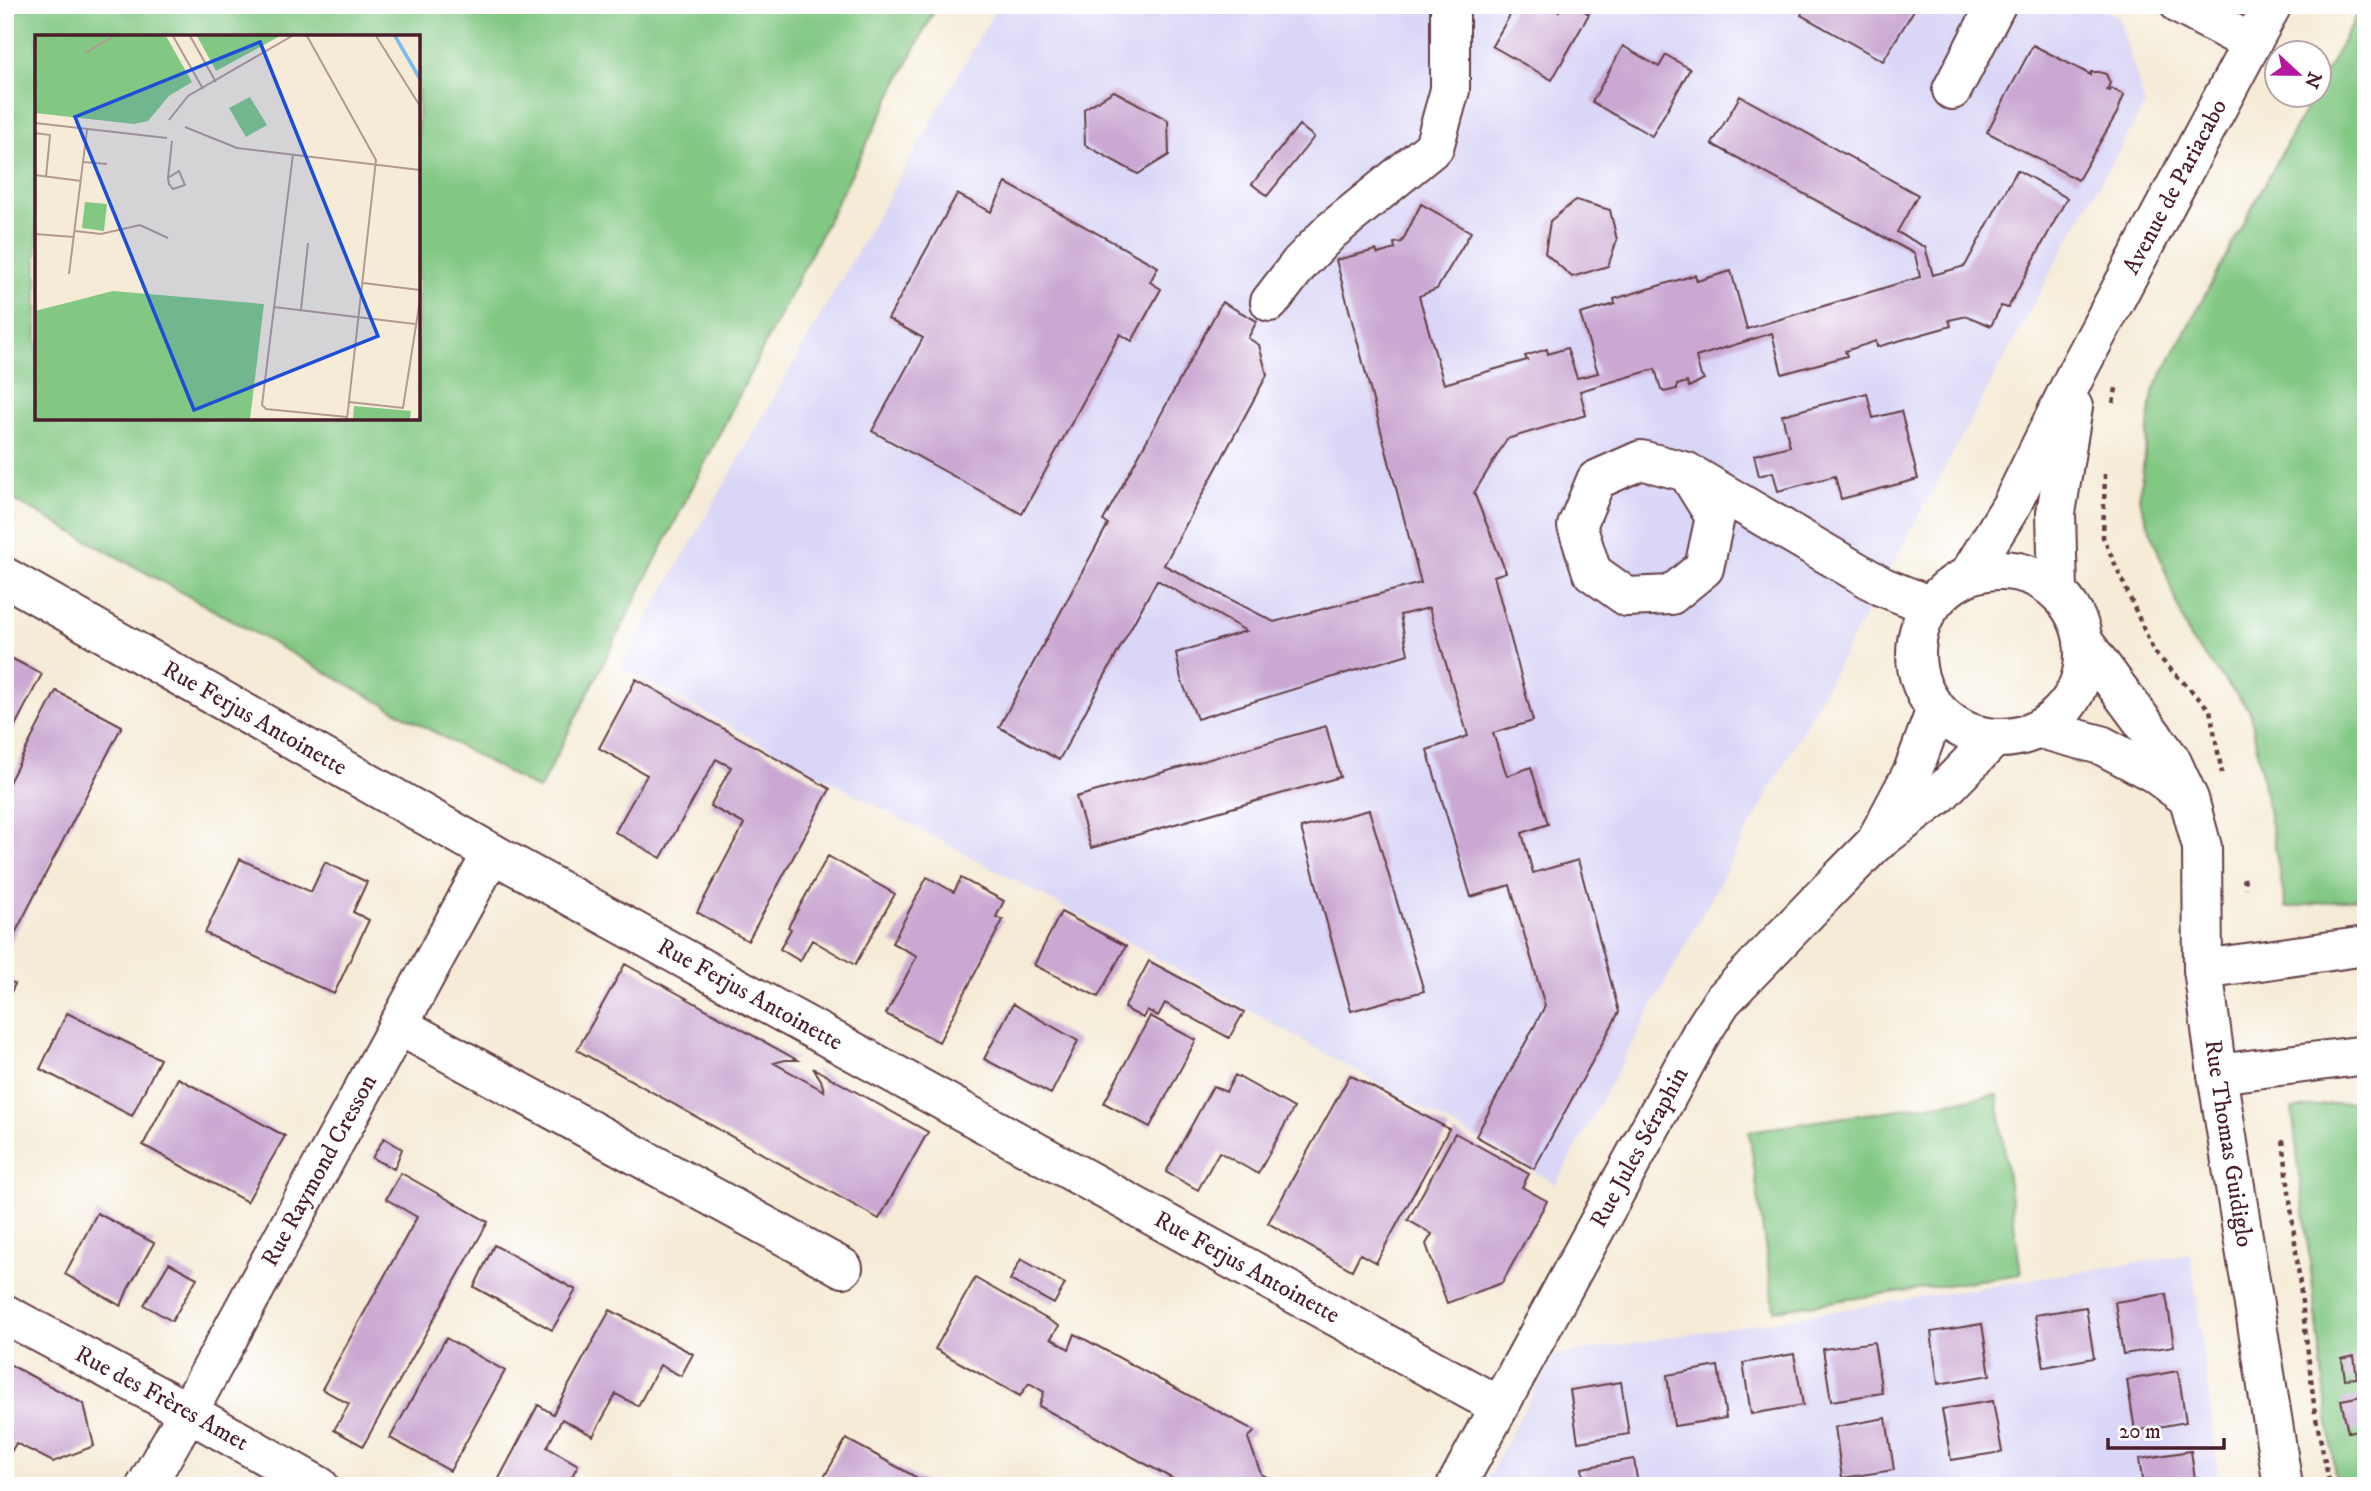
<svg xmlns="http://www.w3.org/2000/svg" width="2371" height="1491" font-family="'IM FELL DW Pica',serif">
<rect width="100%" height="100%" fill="#fff"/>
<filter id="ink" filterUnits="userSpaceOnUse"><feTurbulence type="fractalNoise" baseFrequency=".0143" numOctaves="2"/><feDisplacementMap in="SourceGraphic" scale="14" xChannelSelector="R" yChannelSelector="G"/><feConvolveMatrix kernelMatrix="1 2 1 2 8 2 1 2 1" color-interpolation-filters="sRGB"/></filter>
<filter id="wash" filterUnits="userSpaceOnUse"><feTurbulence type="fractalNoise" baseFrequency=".00686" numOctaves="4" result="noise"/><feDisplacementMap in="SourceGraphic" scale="28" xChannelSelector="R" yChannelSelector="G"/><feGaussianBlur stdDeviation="1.57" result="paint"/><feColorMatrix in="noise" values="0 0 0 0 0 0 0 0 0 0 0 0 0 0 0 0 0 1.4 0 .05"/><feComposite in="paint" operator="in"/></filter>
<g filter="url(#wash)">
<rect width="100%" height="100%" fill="#f5ebd6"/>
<path fill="#dad6f7" d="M998,5H2097L2119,17L2145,105L2087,206L1556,1184L1130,943L620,667Z
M2191,1254L2220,1486H1483L1553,1356Z"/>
<path fill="#82c883" stroke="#667457" stroke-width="2" fill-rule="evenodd" d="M5,5H937L539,790L5,495ZM37,37H418V418H37Z
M2362,5H2366V897L2286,908L2250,711L2190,639L2139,499L2153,391L2313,95L2318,94L2319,85Z
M1997,1095L2021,1274L1774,1310L1749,1131Z
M2366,1100V1486H2336L2292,1109Z"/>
<g id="blocks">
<path fill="#cba8d2" d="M1516,5H1549L1559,11L1562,5H1575L1589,14L1552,80L1492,46Z
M1806,5H1917L1883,61L1801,15Z
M2033,45L2091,75V72H2099L2106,74L2110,83L2107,90L2110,91L2111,88L2124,95L2117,113L2078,180L1987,132Z
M1623,46L1659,67L1666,55L1690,69L1652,136L1592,102Z
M1114,91L1168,120L1169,155L1138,174L1085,145L1084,109Z
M1740,96L1918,195L1897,232L1925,247L1933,275L1965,266L2017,170L2067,198L2008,308L2001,306L1991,326L1967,316L1949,320L1951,326L1877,347L1876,341L1845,351L1847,356L1782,374L1772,333L1696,357L1701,376L1704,379L1689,387L1687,382L1677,385V389L1664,392L1661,389L1655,369L1580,391L1586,415L1507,439L1474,493L1506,572L1494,576L1533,721L1493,733L1507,776L1531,767L1548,824L1522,833L1533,873L1578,860L1619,1012L1534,1169L1476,1136L1545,1006L1510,885L1471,897L1427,750L1468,736L1429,608L1400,615L1408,654L1197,719L1181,679L1176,653L1246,631L1157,580L1059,760L999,727L1108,524L1103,521L1222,302L1257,321L1248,338L1259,345L1267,375L1164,565L1274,622L1421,583L1336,260L1376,250L1378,254L1395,249L1394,243L1402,242L1421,204L1471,232L1437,289L1419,296L1444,384L1527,360L1525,356L1547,349L1548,354L1567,348L1577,378L1598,373L1580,314L1615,304L1614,299L1695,275L1697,281L1731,271L1747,329L1920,277L1915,254L1712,144Z
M1299,125L1314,137L1267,196L1252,184Z
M1006,183L1158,267L1150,282L1161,289L1132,341L1120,334L1022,514L872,431L923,338L888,319L957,194L991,212Z
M1576,200L1610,210L1617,240L1608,266L1572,277L1545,253L1550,221Z
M1867,393L1873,418L1901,411L1918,479L1841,499L1835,476L1778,491L1773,472L1759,476L1754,455L1790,446L1782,415Z
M5,655L42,674L5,745Z
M636,679L830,789L748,941L697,912L744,824L710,806L731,767L716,759L661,858L615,832L647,775L599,748Z
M56,691L122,726L7,949L5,948V790Z
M1326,726L1340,777L1091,848L1076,797Z
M1369,810L1424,991L1351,1011L1301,828Z
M828,856L895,894L855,965L812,940L800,961L780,949L791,929L788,927Z
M240,859L311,892L325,862L367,882L353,912L369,920L334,994L205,933Z
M927,877L954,892L961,878L1004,901L996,917L1003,920L939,1042L886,1014L917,956L892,943Z
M1061,912L1126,946L1098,997L1034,965Z
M1149,961L1244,1012L1229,1038L1165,1003L1158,1016L1147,1010L1143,1018L1124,1008Z
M625,964L797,1060H785L774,1063L824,1091L821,1080L813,1068L928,1132L879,1219L577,1050Z
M5,979L15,984L5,1004Z
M1013,1004L1078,1041L1051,1094L984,1059Z
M67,1013L160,1059L132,1116L40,1069Z
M1150,1016L1196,1040L1150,1127L1104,1103Z
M1235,1075L1294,1108L1258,1174L1219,1152L1198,1190L1166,1172L1213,1086L1226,1092Z
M1350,1075L1449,1129L1376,1263L1360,1254L1352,1270L1268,1223Z
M178,1078L285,1136L247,1202L143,1145Z
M1455,1133L1529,1174L1522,1187L1547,1201L1502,1283L1447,1303L1426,1244L1432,1234L1408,1220Z
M384,1138L402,1149L394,1169L372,1158Z
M401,1173L488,1222L363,1446L334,1430L349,1404L322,1389L417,1217L386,1199Z
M97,1213L154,1243L128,1289L121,1306L65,1274Z
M494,1245L576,1290L552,1330L474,1287Z
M1021,1259L1065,1284L1054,1304L1010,1280Z
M169,1263L197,1278L172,1321L144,1305Z
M975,1278L1059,1326L1051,1338L1069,1349L1075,1334L1255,1431L1248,1438L1261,1474L1276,1482L1274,1486H1186L1039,1406L1044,1392L1029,1383L1020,1396L935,1349Z
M2166,1294L2174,1346L2123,1354L2115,1302Z
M2086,1307L2094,1358L2044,1367L2035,1315Z
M610,1310L693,1354L681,1376L660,1365L638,1406L616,1394L593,1436L562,1419L547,1447L578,1465L567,1486H495L538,1405L553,1414Z
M1982,1324L1990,1375L1938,1384L1931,1332Z
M446,1338L505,1371L450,1471L390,1438Z
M1874,1342L1882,1393L1831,1401L1823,1349Z
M1794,1354L1803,1405L1751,1414L1743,1363Z
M2354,1356L2357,1378L2345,1379L2342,1359Z
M5,1362L84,1404L94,1446L53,1462L16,1443L5,1463Z
M1718,1366L1726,1418L1674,1426L1667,1375Z
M2178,1371L2186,1422L2135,1431L2127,1380Z
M1621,1382L1629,1434L1578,1442L1570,1390Z
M2362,1396L2366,1428L2348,1432L2341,1400Z
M1993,1401L2002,1452L1951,1460L1942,1409Z
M1886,1418L1894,1470L1842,1478L1835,1427Z
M846,1439L874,1454L932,1486H824L820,1484Z
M2191,1451L2196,1486H2143L2139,1459Z
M1634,1459L1638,1486H1585L1582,1468Z"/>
</g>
</g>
<g filter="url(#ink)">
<use href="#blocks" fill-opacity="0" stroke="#643e45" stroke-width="2"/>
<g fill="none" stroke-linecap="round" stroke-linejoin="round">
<defs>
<g id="minor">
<path d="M2180,5L2251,43"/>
<path d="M1952,90L1996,5"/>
<path d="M1270,302L1300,263L1331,231L1434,147L1450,90V5"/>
<path d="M1687,472L1715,517L1704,568L1671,595L1627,597L1592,572L1577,526L1596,480L1641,460L1687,472L1883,587L1931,606"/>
<path id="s1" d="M5,577L492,853L1499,1406"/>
<path d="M1879,835L1913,771L1936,709"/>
<path d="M2203,969L2366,946"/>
<path d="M398,1025L843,1268"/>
<path d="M2217,1074L2366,1055"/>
<path id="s2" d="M5,1314L188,1412L319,1486"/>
<path id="s3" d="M146,1486L188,1412L492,853"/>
<path id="s4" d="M1456,1486L1701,1034L1722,1001L1817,902L1874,844L1939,795L1993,739"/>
</g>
<g id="major">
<circle cx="2000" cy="654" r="84"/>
<path id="s5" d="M1968,576L2011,506L2079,368L2272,5"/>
<path d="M2058,592L2056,513L2073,407"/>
<path id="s6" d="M2083,641L2171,760L2189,799L2202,847L2203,969L2217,1074L2283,1486"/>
<path d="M2040,729L2101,745L2154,773L2185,796"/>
</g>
</defs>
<use href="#minor" stroke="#643e45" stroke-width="42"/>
<use href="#major" stroke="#643e45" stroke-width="42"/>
<path stroke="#643e45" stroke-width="4.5" stroke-dasharray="5 5" stroke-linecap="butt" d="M2113,403L2117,384
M2105,474L2103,537L2154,652L2210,710L2222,773
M2244,878L2246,888
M2283,1140L2315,1413L2330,1486"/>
<use href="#minor" stroke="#fff" stroke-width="38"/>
<use href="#major" stroke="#fff" stroke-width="38"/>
</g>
</g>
<g text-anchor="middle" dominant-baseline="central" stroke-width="5" stroke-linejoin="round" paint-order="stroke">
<g font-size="24" fill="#4a1f2b" stroke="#fff">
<text stroke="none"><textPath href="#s5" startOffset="441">Avenue de Pariacabo</textPath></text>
<text stroke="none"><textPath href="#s1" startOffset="287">Rue Ferjus Antoinette</textPath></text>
<text stroke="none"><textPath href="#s1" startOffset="854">Rue Ferjus Antoinette</textPath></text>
<text stroke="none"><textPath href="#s6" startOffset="539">Rue Thomas Guidiglo</textPath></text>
<text stroke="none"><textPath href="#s4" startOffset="385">Rue Jules Séraphin</textPath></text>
<text stroke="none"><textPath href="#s3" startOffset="360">Rue Raymond Cresson</textPath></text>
<text stroke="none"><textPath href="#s1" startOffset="1421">Rue Ferjus Antoinette</textPath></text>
<text stroke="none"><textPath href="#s2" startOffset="178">Rue des Frères Amet</textPath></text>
</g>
</g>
<g transform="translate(35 35)">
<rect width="385" height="385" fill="#f5ebd6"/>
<path d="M0,1H131L157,47L134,61L113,86L99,89L0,78ZM162,1H245L181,36ZM215,62L232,90L211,102L194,73ZM50,167L72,169L69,196L47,193ZM78,256L229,269L215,384H0V276ZM319,371L376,376L375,384H318Z" fill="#82c883"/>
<path fill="none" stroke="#7cbaef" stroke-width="3.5" d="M360,1L385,44"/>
<path fill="none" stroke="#b19992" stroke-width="2" d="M138,1L168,54M155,1L181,47M272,1L341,125L312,384M341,1L385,71M50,18L79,1M134,85L153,61L257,1M0,88L132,103M150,92L202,113L385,135M0,98L15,100L11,142M258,119L227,370L231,374L312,382M48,127L72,129M0,140L46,146M133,143L144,136L150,150L138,154L134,149L133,143L137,106M40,196L66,199L105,190L133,203M0,199L39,202M34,239L52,95M328,248L385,255M239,272L380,289M266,275L273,208M314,367L368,373L385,265"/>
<path fill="#1d4ed8" fill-opacity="0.15" stroke="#1d4ed8" stroke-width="3.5" d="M225,7L343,301L159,375L40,82Z"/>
<rect width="385" height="385" fill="none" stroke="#4a1f2b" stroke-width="3.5"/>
</g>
<rect width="2371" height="1491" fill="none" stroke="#fff" stroke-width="28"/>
<g transform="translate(2298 74) rotate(112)"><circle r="33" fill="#ffffff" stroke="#b7a5aa" stroke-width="2"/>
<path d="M0-5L12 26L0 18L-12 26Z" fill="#b5179e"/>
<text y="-10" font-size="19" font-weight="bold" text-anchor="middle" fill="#4a1f2b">N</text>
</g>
<path d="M2108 1438v10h116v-10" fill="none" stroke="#4a1f2b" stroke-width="3.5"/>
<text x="2119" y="1438" font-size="21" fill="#4a1f2b" stroke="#ffffff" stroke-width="5" paint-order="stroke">20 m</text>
</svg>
